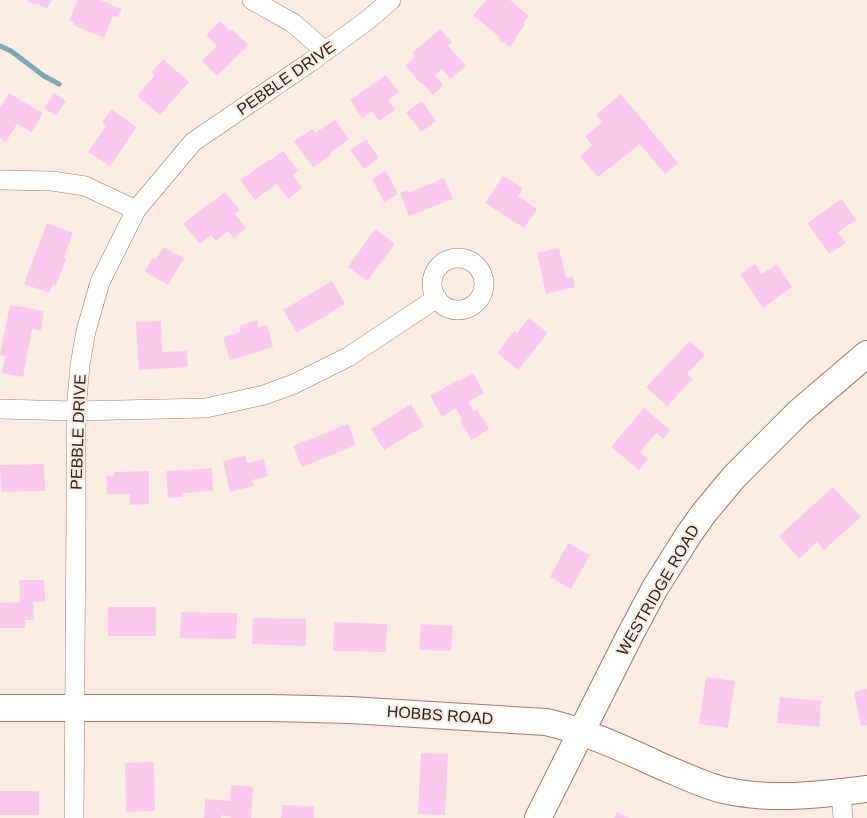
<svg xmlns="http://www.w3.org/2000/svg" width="867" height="818" font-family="Arial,sans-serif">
<rect width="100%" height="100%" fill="#faece3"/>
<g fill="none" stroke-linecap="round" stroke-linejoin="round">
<path stroke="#7fa9b2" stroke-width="5" d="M0,46L11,51L44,76L59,84"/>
</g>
<path fill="#f9caed" d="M26,0H52L47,9L36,3L35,5Z
M78,0H100L122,9L118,17L113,16L104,38L73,25L74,22L69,20Z
M487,0H510L529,16L523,23L525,25L515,38L516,39L510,47L504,42L503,44L499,40L501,38L473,15Z
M220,21L230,31L232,29L248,45L217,76L202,61L217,46L206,35Z
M440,29L452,42L448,46L466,66L450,79L442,69L435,75L443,85L433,95L422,83L421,84L405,66L415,57L412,53Z
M163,59L189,82L160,115L137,96L155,75L152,72Z
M386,75L399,92L388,100L395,110L379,121L372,111L362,118L350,100Z
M9,93L43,113L32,132L17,124L6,142L0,138V107Z
M54,93L66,101L56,116L44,108Z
M621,94L678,163L665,174L640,144L598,177L580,157L592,145L585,137L602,122L596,115Z
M422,101L436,121L421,132L406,112Z
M111,109L137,127L110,166L88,152L106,126L102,123Z
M335,120L349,139L330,153L331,155L313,167L294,141L312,129L315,133Z
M366,139L379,158L364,169L350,150Z
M283,151L298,171L293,175L302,188L288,199L277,184L255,200L240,180L270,159L271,160Z
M386,171L398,194L384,202L372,179Z
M503,176L523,188L518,196L537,209L524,228L485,203Z
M444,178L453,199L409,216L400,193L407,190L408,193Z
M225,192L240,210L235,214L246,228L234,238L228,231L216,241L211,235L200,244L183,224L212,201L213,202Z
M842,199L856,220L838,232L846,243L829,254L807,223Z
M47,223L73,233L64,257L66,259L56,285L53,284L49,293L24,284Z
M375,229L395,244L367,281L348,267Z
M163,247L184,258L168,285L145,272L152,258L156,260Z
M559,248L566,278L573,276L575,287L546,294L537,253Z
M755,264L762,274L777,264L792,287L763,308L740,274Z
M332,281L345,304L297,333L283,310Z
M10,305L44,311L41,331L32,329L23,377L2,373L5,356L0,355Z
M529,318L548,333L518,370L497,353L514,331L517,333Z
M257,320L259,327L267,325L273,347L230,360L223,337L241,332L239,326Z
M161,321L162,352L187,351L188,367L139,370L136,322Z
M690,341L705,355L687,374L693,379L667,406L646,387Z
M473,373L484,393L468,402L474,412L477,409L489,429L471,440L460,420L462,419L456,408L442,417L430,396L458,380L459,381Z
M411,404L424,426L384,450L371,429Z
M644,408L670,430L663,439L656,433L640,452L648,459L639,470L611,447Z
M348,424L356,445L302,467L293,446Z
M245,456L247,463L264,459L268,476L252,480L254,486L230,492L223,461Z
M44,464L45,491L1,492L0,465Z
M212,468L213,491L183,493V497L168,498L166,471Z
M149,471V504L130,505V494H107L106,476H114V472Z
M833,487L861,517L824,550L817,542L799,559L779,536Z
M568,543L590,555L571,589L550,577Z
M19,580H44L45,602H33L34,620H25V628H0V603L20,602Z
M108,607H156V636H108Z
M181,612L237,613L236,639L180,638Z
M253,618L306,619V646L252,644Z
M334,622L387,624L386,652L333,651Z
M421,624L453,626L451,651L419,650Z
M706,677L735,681L728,728L699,724Z
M867,689V725L861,726L854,692Z
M780,697L821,701L819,727L777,723Z
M421,753L448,754L445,815L418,814Z
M154,762L155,811L126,812L125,763Z
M231,785L253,787L251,818H230L231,817L221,815V818H204L205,799L230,801Z
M0,791H39V815H0Z
M282,805L314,806V818H281Z
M617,812L630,818H614Z"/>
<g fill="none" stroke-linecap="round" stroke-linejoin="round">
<defs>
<path id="street" d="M252,0L293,23L325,51
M0,180L52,181L85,186L136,210
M432 284a26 26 0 1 1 52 0a26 26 0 1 1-52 0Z
M0,409L76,411L206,408L264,395L294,384L348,357L437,298
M841,793L843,818
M74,818L76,513V411L80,365L86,331L100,282L136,210L193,142L309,63L369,19L391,0"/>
<path id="secondary" d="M0,708H272L350,710L546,722C586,731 626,750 663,767C683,775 703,785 723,790C771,801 819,795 867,789
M538,818L630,635L655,588L689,534L704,513L734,477L799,412L867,354"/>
</defs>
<use href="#street" stroke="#9c7c69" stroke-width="20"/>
<use href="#secondary" stroke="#9c7c69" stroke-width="28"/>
<use href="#street" stroke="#fff" stroke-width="19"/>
<use href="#secondary" stroke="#fff" stroke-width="26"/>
</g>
<g text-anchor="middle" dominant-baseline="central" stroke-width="4" stroke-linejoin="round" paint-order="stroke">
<g font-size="16" fill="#31241c" stroke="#faece3">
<text transform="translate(286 78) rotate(-35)">PEBBLE DRIVE</text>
<text transform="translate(78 432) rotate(-88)">PEBBLE DRIVE</text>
<text transform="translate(658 590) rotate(-60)">WESTRIDGE ROAD</text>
<text transform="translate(440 715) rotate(4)">HOBBS ROAD</text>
</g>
</g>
</svg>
